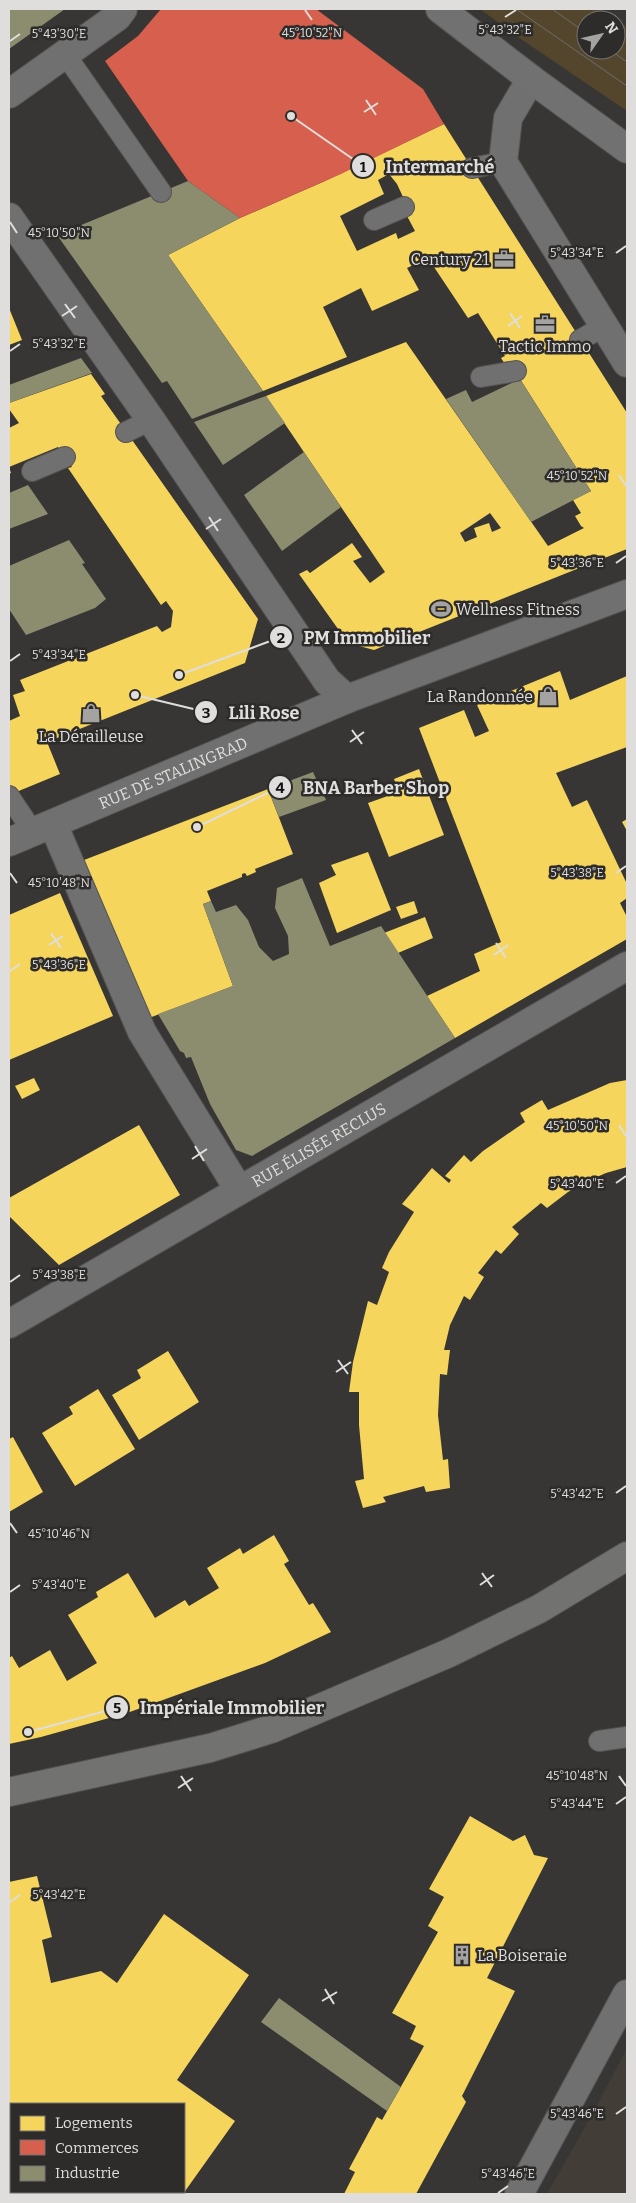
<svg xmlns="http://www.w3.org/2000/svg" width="636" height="2203" font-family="Bitter,serif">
<rect width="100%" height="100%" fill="#373635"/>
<path fill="#423e37" d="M627,2048V2194H547L593,2113Z"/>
<path fill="#54462c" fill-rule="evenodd" d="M480,9H601L627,27V111L515,35ZM586,20H616V50H586Z"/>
<path fill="#f6d55c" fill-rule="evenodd" d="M444,124L627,413V549L374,650L348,643L299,574L307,570L310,573L352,543L362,557L353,561L370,583L385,572L266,396L406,342L548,546L584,528L581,526L575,516L581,513L573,500L591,491L520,379L507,367L501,358L505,356L478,313L468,318L428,258L407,268L419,290L372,311L361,288L323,307L347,357L263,391L168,255L240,218L325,181ZM389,174L397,184L403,197L398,199L415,231L398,239L396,233L357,251L340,216L384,194L378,180ZM490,513L501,528L492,532L489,523L474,528L477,537L465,542L460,533Z
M9,308L22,340L9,345Z
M91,374L105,394L101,396L118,420L258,619L245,663L47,742L60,774L9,795V721L20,716L13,695L25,691L20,680L157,626L162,632L171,627L173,611L166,601L161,605L68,468L72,467L58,447L9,467L11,473L9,474V428L19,423L9,409V403Z
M560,671L570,700L627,676V747L556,773L572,807L587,800L627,884V898L620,903L627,917V939L455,1038L427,996L480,971L474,954L501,942L419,728L464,710L475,737L489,731L477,705Z
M419,769L444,835L389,857L368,803L399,792L394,779Z
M268,789L293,854L255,869L256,872L247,876L245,873L242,874V877L207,891L211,901L203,904L233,986L149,1018L84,860Z
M627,819V831L622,822Z
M368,852L391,910L337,933L319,883L336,875L331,865Z
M60,893L113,1016L9,1060V915Z
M414,901L418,913L401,919L396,907Z
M425,917L433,938L398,953L384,933Z
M34,1078L40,1090L22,1099L15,1086Z
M627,1080V1167L606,1173L583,1183L568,1192L547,1208L541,1203L512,1227L519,1234L501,1254L496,1250L478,1273L484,1277L470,1300L464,1296L450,1325L444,1350H450L447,1375L440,1374L438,1415L443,1460L448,1459L450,1488L426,1492L424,1486L383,1497L386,1502L363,1508L355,1481L364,1479L359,1425V1392H349L353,1362L368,1301L377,1305L389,1272L382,1268L389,1252L414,1212L402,1204L432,1168L449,1183L451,1180L445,1176L464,1155L471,1162L483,1151L525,1122L520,1113L542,1100L548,1110L610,1083Z
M139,1125L180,1195L59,1265L9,1216V1198Z
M168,1351L199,1402L139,1440L112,1395L141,1378L137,1370Z
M98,1389L135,1449L75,1486L42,1433L73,1414L69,1407Z
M13,1437L43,1492L9,1512V1439Z
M274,1535L289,1561L284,1564L309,1605L313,1603L331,1632L265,1663L127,1713L41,1737L9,1744V1658L12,1656L19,1668L50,1650L67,1681L97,1663L68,1615L98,1597L96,1592L128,1573L155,1618L185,1600L189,1606L219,1588L207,1568L240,1548L243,1554Z
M470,1816L513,1841L525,1835L534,1855L548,1858L487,1978L515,1991L462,2096L466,2102L416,2194H344L355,2172L349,2169L377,2117L382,2120L424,2046L410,2039L416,2026L392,2013L438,1932L428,1926L444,1897L429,1889Z
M37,1876L52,1937L42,1940L51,1983L101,1971L117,1983L164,1914L249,1975L177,2080L235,2121L183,2194H71L67,2192H184V2104H11V2131L9,2129V1882Z
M9,2162L11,2164V2192H52L56,2194H9Z"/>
<path fill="#d6604d" d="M161,9H316L423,89L444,124L341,174L240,218L188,181L105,61L138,36Z"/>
<path fill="#8c8c6e" d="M9,9H65L9,49Z
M188,181L240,218L168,255L263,391L192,419L167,381L162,383L57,235Z
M81,358L92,373L9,403V385Z
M520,379L591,491L531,522L446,399L466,390L472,402Z
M266,396L285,423L223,465L194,422Z
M304,452L341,507L282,551L244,495Z
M28,485L48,514L9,529V493Z
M69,540L85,563L82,564L106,599L95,608L26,635L9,609V566Z
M313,772L326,800L279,817L268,789Z
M302,878L330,946L381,926L455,1038L252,1156L236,1150L210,1104L191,1057L186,1058L184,1053L180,1051L158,1014L233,986L203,904L211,901L216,912L236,905L248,920L259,947L273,961L289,954L288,936L275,908L277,888Z
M279,1998L401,2087L387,2111L261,2022Z"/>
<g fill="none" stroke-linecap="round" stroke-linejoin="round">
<defs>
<path id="lane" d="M65,54L161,192
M472,168L503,162
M374,220L404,207
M580,340L604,326
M481,377L516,371
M126,432L151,420
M32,471L65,457
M9,796L33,832
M599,1741L627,1737"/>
<g id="street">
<path d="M531,79L508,118L503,162L627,363"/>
<path d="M9,94L117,17L123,9"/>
<path d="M9,217L151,420L327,681L347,699"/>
<path d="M53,824L142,1032L239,1190"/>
<path id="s1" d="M9,842L347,699L627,594"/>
<path id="s2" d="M9,1324L627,966"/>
<path d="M519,2194L627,1994"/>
</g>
<path id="secondary" d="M9,1792L210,1748L271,1729L449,1653L539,1609L627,1556"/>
<path id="primary" d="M440,9L531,79L627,149"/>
</defs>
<use href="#lane" stroke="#555453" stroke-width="22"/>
<use href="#street" stroke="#555453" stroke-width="30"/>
<use href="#secondary" stroke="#555453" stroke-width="30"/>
<use href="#primary" stroke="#555453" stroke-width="30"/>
<use href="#lane" stroke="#707070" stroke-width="20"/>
<use href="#street" stroke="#707070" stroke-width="28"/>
<use href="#secondary" stroke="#727271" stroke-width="28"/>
<use href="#primary" stroke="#707170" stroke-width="28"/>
<path stroke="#6d6c6c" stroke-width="1" d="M516,9L627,86
M552,9L586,33
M610,50L627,62"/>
</g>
<path fill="none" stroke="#dfdedc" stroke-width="2" d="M305,10L312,20M505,17L516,10M10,41L20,34M366,100L376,115M364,112L378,103M10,222L17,233M616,253L626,246M65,304L75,318M510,313L520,328M62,316L77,306M508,326L522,316M10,351L20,344M619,475L626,486M209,517L218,531M206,529L221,519M616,563L626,556M10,661L20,654M352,730L362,744M350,742L364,732M10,873L17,883M616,873L626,866M51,933L61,948M496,943L506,958M49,945L63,936M494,955L508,945M10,971L20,964M619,1125L626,1136M195,1146L204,1161M192,1159L207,1149M616,1183L626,1176M10,1282L20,1275M338,1360L348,1374M336,1372L351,1362M616,1493L626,1486M10,1523L17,1533M482,1573L492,1587M480,1585L494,1575M10,1592L20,1585M181,1776L191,1791M619,1776L626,1786M178,1788L193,1778M616,1804L626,1797M10,1902L20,1895M325,1989L334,2004M322,2001L337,1992M616,2114L626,2107M498,2193L508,2186"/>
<defs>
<symbol id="office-bare" viewBox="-9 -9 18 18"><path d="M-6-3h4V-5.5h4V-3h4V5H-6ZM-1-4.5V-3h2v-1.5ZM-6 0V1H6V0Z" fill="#a4a3a2" stroke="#2e2c2a" stroke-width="2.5" paint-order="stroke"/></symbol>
<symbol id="stadium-bare" viewBox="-9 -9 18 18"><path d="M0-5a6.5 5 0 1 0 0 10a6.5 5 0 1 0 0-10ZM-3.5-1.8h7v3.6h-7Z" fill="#a4a3a2" stroke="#2e2c2a" stroke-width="2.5" paint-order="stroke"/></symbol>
<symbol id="shop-bare" viewBox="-9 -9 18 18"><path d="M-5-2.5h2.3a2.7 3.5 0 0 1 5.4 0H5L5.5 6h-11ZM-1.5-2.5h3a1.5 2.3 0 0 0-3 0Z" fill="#a4a3a2" stroke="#2e2c2a" stroke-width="2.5" paint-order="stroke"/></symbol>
<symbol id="building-bare" viewBox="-9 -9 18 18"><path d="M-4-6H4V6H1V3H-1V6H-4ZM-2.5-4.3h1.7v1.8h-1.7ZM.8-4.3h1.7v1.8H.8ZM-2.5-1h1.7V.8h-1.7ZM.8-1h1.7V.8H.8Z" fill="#a4a3a2" stroke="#2e2c2a" stroke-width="2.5" paint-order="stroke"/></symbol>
</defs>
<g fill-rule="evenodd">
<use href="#office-bare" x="490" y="245" width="28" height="28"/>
<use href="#office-bare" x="531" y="310" width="28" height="28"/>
<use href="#stadium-bare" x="427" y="595" width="28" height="28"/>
<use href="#shop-bare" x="534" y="682" width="28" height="28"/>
<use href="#shop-bare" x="77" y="699" width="28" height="28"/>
<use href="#building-bare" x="448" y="1941" width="28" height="28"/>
</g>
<g text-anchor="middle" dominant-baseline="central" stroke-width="5" stroke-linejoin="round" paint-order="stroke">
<g font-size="16" fill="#dfdedc" stroke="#2e2c2a" text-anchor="end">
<text x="489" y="259">Century 21</text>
<text x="545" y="346" text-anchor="middle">Tactic Immo</text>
<text x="456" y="609" text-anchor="start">Wellness Fitness</text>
<text x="533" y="696">La Randonnée</text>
<text x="91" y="736" text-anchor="middle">La Dérailleuse</text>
<text x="477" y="1955" text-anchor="start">La Boiseraie</text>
</g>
<g font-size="16" fill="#dfdedc" stroke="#2e2c2a">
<text stroke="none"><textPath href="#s1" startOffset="178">RUE DE STALINGRAD</textPath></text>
<text stroke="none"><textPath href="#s2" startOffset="358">RUE ÉLISÉE RECLUS</textPath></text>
</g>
</g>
<g font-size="12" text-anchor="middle" fill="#dfdedc" stroke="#2e2c2a" stroke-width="5" stroke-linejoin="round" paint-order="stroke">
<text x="505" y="34">5°43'32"E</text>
<text x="312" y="37">45°10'52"N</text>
<text x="59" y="38">5°43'30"E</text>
<text x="59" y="237">45°10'50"N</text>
<text x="577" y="257">5°43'34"E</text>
<text x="59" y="348">5°43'32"E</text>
<text x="577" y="480">45°10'52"N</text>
<text x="577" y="567">5°43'36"E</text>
<text x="59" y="659">5°43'34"E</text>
<text x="577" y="877">5°43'38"E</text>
<text x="59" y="887">45°10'48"N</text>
<text x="59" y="969">5°43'36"E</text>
<text x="577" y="1130">45°10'50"N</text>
<text x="577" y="1188">5°43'40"E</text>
<text x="59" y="1279">5°43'38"E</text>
<text x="577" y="1498">5°43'42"E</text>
<text x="59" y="1538">45°10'46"N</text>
<text x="59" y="1589">5°43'40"E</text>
<text x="577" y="1780">45°10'48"N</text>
<text x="577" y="1808">5°43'44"E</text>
<text x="59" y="1899">5°43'42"E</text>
<text x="577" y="2118">5°43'46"E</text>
<text x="508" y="2178">5°43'46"E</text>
</g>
<path fill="none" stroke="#dfdedc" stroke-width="2" d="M291 116L363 166M179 675L281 637M135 695L206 712M197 827L280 787M28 1732L117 1708"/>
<g fill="#dfdedc" stroke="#2e2c2a" stroke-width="2">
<circle cx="291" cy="116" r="5"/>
<circle cx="179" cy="675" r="5"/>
<circle cx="135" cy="695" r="5"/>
<circle cx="197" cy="827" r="5"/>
<circle cx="28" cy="1732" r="5"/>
<circle cx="363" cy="166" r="12"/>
<circle cx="281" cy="637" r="12"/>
<circle cx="206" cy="712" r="12"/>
<circle cx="280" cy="787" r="12"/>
<circle cx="117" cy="1708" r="12"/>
</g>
<g font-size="15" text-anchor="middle" font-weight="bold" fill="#111">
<text x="363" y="172">1</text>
<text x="281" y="643">2</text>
<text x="206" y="718">3</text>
<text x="280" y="793">4</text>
<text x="117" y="1713">5</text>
</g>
<g font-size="18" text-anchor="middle" font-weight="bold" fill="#dfdedc" stroke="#2e2c2a" stroke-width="5" stroke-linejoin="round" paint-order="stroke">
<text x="440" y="173">Intermarché</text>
<text x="367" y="644">PM Immobilier</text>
<text x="264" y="719">Lili Rose</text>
<text x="376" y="794">BNA Barber Shop</text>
<text x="232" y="1714">Impériale Immobilier</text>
</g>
<rect width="636" height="2203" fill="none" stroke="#dfdedc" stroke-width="20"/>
<rect x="10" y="2103" width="175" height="90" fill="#2e2c2a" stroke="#757371"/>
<rect x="20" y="2116" width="25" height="15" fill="#f6d55c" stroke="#757371"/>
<text x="55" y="2128" font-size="15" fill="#dfdedc">Logements</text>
<rect x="20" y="2140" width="25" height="15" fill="#d6604d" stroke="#757371"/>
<text x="55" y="2153" font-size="15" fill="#dfdedc">Commerces</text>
<rect x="20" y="2166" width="25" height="15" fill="#8c8c6e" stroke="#757371"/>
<text x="55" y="2178" font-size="15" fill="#dfdedc">Industrie</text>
<g transform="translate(601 35) rotate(56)"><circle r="24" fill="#2e2c2a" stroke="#757371"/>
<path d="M0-4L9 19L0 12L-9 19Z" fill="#a4a3a2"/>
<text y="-8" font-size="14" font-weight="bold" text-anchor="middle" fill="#dfdedc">N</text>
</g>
</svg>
